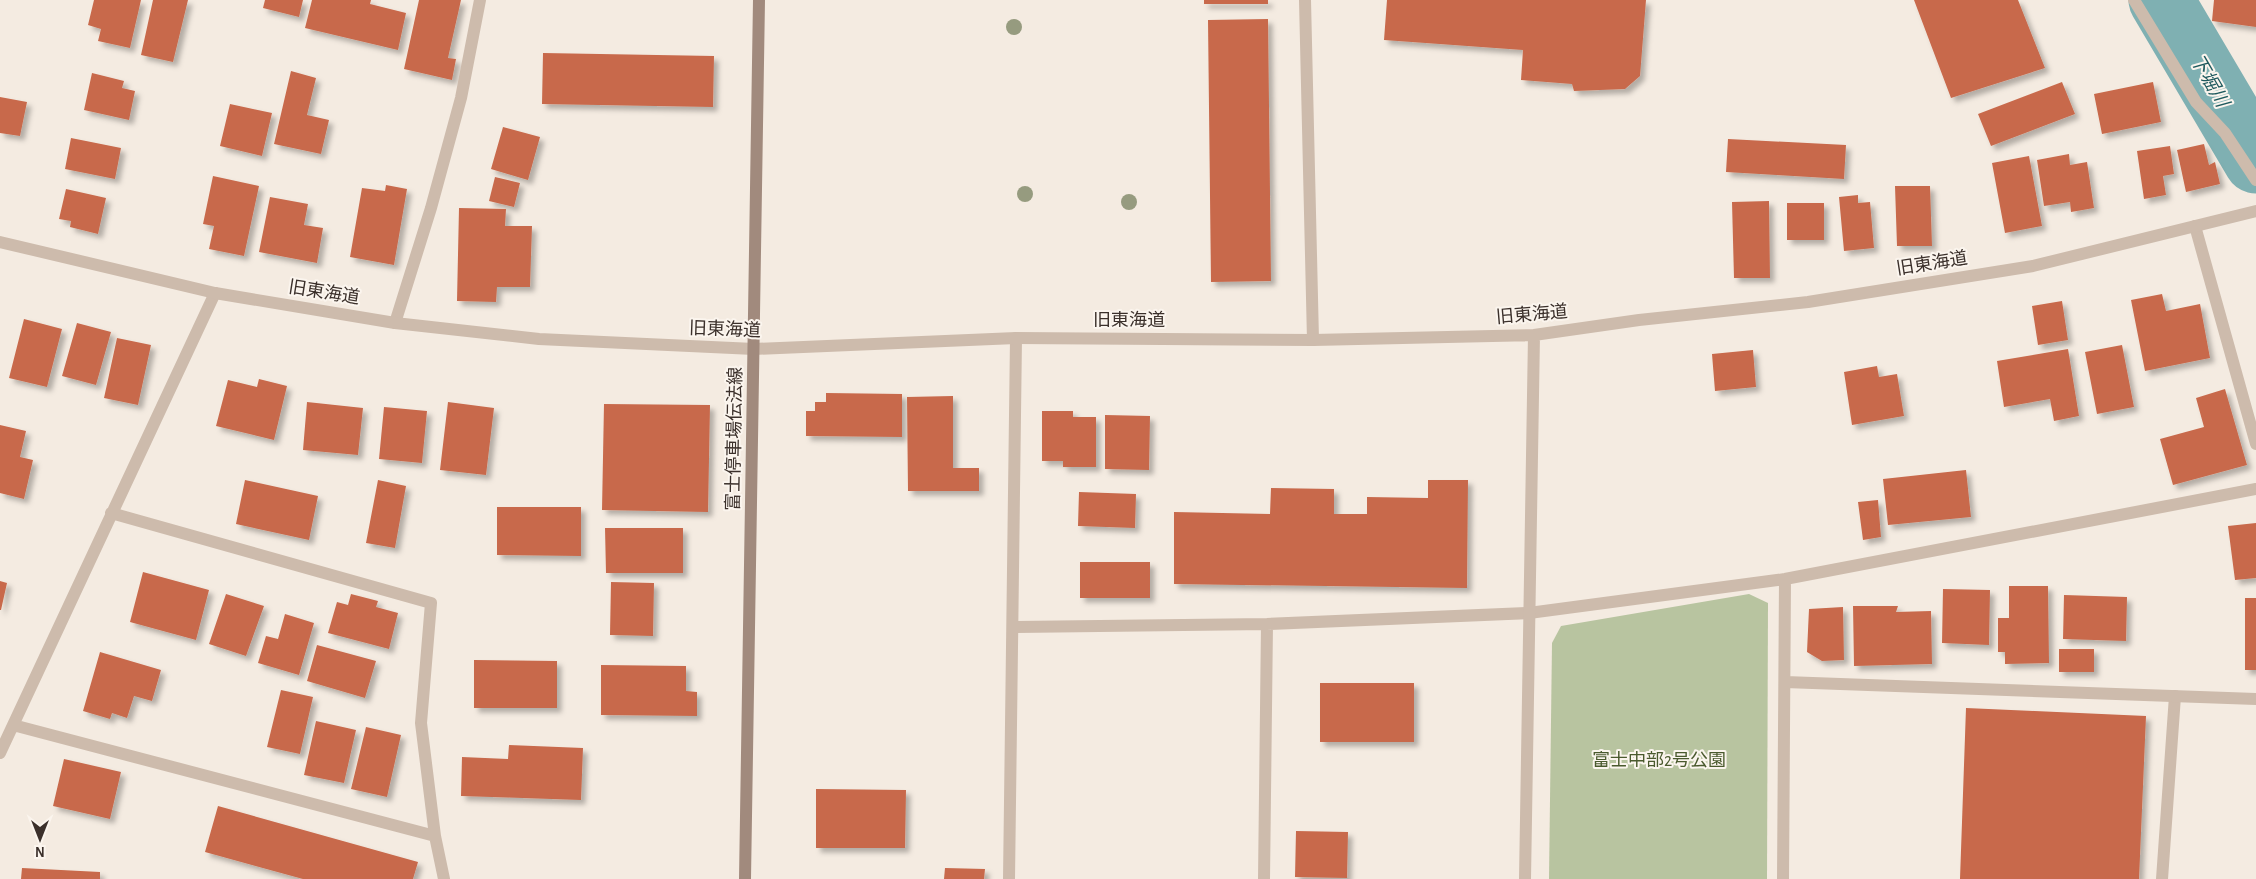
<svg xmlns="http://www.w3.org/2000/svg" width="2256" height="879" font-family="'Alegreya Sans','Noto Sans JP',sans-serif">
<defs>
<filter id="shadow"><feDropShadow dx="4.5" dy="4.5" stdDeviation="2.5" flood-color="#0004"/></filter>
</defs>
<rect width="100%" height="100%" fill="#f4ebe1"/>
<path fill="#b8c4a0" d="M1749,594L1768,603L1767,879H1549L1552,643L1561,626Z"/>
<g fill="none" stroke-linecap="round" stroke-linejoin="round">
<path stroke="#7fb0b2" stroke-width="65" d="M2161,0L2256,161"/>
</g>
<path fill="#c8694b" filter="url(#shadow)" d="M94,0H141L130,48L98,41L101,29L88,25Z
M153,0H188L173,62L141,55Z
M265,0H303L299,17L263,8Z
M312,0H371L370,4L406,13L398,50L305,28Z
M419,0H461L448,58L456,59L452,80L404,69Z
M1204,0H1268V4H1204Z
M1387,0H1646L1640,76L1625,89L1574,91L1572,84L1521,80L1523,50L1384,40Z
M1914,0H2018L2045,68L1951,98Z
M2214,0H2256V27L2212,21Z
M1268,19L1271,281L1211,282L1208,20Z
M543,53L714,56L713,107L542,104Z
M291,71L316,78L307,115L329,120L321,154L274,144Z
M92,73L124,81L122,88L135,91L129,120L84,110Z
M2062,82L2075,114L1991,146L1978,114Z
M2153,82L2161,122L2102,134L2094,94Z
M0,97L27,102L20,136L0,133Z
M230,104L272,113L262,156L220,146Z
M503,127L540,137L528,180L491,169Z
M71,138L121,148L115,179L65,169Z
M1728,139L1846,145L1844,179L1726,172Z
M2204,144L2209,165L2215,162L2220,184L2186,192L2177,150Z
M2170,146L2174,174L2163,176L2166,195L2144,199L2137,151Z
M2069,154L2070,165L2087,162L2094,208L2071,212L2070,202L2044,206L2037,160Z
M2029,156L2042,226L2005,233L1992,163Z
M213,176L259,186L244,256L209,249L214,226L203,224Z
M495,177L520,183L514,207L489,201Z
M386,185L407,189L394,265L350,257L362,188L385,191Z
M1895,186H1930L1932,246H1897Z
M66,189L106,198L98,234L70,227L71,221L59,219Z
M1858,195V203L1870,202L1874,248L1844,251L1839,197Z
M270,197L308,204L304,225L323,228L317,263L259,252Z
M1769,201L1770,278H1734L1732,202Z
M1787,203H1824V240H1787Z
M459,208L506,209L505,226H532L530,287H497L496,302L457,301Z
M2162,294L2166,311L2200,304L2210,358L2145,371L2131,300Z
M2062,301L2068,340L2038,345L2032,306Z
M24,319L62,329L47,387L9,378Z
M77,323L111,332L96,385L62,376Z
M117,338L151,345L138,405L104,398Z
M2122,345L2134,407L2097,414L2085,352Z
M2068,349L2079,416L2054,421L2050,399L2004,407L1997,361Z
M1753,350L1756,387L1715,391L1712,354Z
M1877,366L1879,377L1897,374L1904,416L1852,425L1844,372Z
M259,379L287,386L274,440L216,426L228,380L257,387Z
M2225,389L2247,465L2173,485L2160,439L2204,427L2196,398Z
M826,393L902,394V437L806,436V411H815V402H826Z
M953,396V468H979V491H908L907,397Z
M307,402L363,408L358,455L303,450Z
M448,402L494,408L486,475L440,470Z
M604,404L710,405L708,512L602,510Z
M384,407L427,411L422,463L379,459Z
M1042,411H1073V417H1096V467H1063V461H1042Z
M1105,415L1150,416L1149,470L1105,469Z
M0,425L26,431L20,457L33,460L24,499L0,493Z
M1966,470L1971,517L1888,525L1883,479Z
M245,480L318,496L309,540L236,524Z
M378,480L406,486L395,548L366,543Z
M1428,480H1468L1467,588L1174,584V512L1270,514L1271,488L1334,489V514H1367V497L1428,498Z
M1079,492L1136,494L1135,528L1078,526Z
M1878,500L1881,537L1863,540L1858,502Z
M497,507H581V556L497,555Z
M2256,523V578L2235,580L2228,526Z
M605,528H683V573H606Z
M1080,562H1150V598H1080Z
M143,572L209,590L196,640L130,622Z
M0,581L7,583L1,610H0Z
M611,582L654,583L653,636L610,635Z
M2009,586H2048L2049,663L2005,664V652H1998V618H2009Z
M1943,589L1990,590L1989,645L1942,643Z
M226,594L264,606L246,656L209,644Z
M351,594L378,601L376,607L398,613L389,649L328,633L337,602L348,605Z
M2064,595L2127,597L2126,641L2063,639Z
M2245,598H2256V670H2245Z
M1853,606H1898L1896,612L1931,611L1932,664L1854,666Z
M1843,607L1844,660L1822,661L1807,652L1809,609Z
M285,614L314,623L299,675L258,663L266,636L278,639Z
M317,645L376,661L365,698L307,681Z
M2059,649H2094V672H2059Z
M100,652L161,670L152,701L134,696L127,718L112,713L110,719L83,711Z
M474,660L557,661V708H474Z
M601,665L686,666V691L697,692V716L601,715Z
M1320,683H1414V742H1320Z
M281,690L313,697L300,754L267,747Z
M1966,708L2146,716L2139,879H1960Z
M316,721L356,730L344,783L304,775Z
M366,727L401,735L387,797L351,789Z
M509,745L583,748L581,800L461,796L462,757L508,759Z
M64,759L121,772L110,819L53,806Z
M816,789L906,790L905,848H816Z
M218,806L418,862L413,879H303L205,852Z
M1296,831L1348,832L1347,878L1295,877Z
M22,868L100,872V879H21Z
M945,868L985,869L984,879H944Z"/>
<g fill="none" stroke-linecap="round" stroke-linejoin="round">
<path stroke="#cdbbac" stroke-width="12" d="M2162,879L2175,696"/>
<path stroke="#cdbbac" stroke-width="12" d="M1305,0L1313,340
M2134,0L2196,102L2225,133L2256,180
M2195,226L2256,444
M395,323L431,208L461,98L480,0
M111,513L431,603L421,723L435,836L444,879
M1013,627L1267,624L1529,613L1785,579L2256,489
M1785,682L2256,699
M13,725L435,836
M0,753L215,293
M1009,879L1016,338
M1264,879L1267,624
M1783,879L1785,579"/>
<path stroke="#cdbbac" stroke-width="12" d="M0,242L215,293L395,323L539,339L754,349L1016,338L1313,340L1534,335L1639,320L1808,302L2033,266L2256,211
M1525,879L1534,335"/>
<path stroke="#a18a7d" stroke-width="12" d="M745,879L759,0"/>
</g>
<g fill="#969b7f">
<circle cx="1014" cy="27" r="8"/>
<circle cx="1025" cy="194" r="8"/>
<circle cx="1129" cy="202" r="8"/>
</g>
<g text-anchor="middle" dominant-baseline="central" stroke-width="4" stroke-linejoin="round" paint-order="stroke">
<g font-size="18" fill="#3b302b" stroke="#fbf5ee">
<text transform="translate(1932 264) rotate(-9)">旧東海道</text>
<text transform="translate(324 293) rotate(9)">旧東海道</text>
<text transform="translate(1532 315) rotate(-5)">旧東海道</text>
<text x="1129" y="321">旧東海道</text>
<text transform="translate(725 330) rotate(2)">旧東海道</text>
<text transform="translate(735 439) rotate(-89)">富士停車場伝法線</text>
</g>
<g font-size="18" fill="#4a5a2e" stroke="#fbf5ee">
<text x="1659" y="761">富士中部2号公園</text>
</g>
<g font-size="19" font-style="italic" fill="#1f5a5e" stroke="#fbf5ee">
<text transform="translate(2209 81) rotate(60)">下堀川</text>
</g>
</g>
<g transform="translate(40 839) rotate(180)" stroke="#fbf5ee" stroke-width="4" paint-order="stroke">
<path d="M0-4L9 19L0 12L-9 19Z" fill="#3b302b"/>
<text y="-8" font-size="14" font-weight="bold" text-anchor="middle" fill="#3b302b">N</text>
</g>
</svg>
